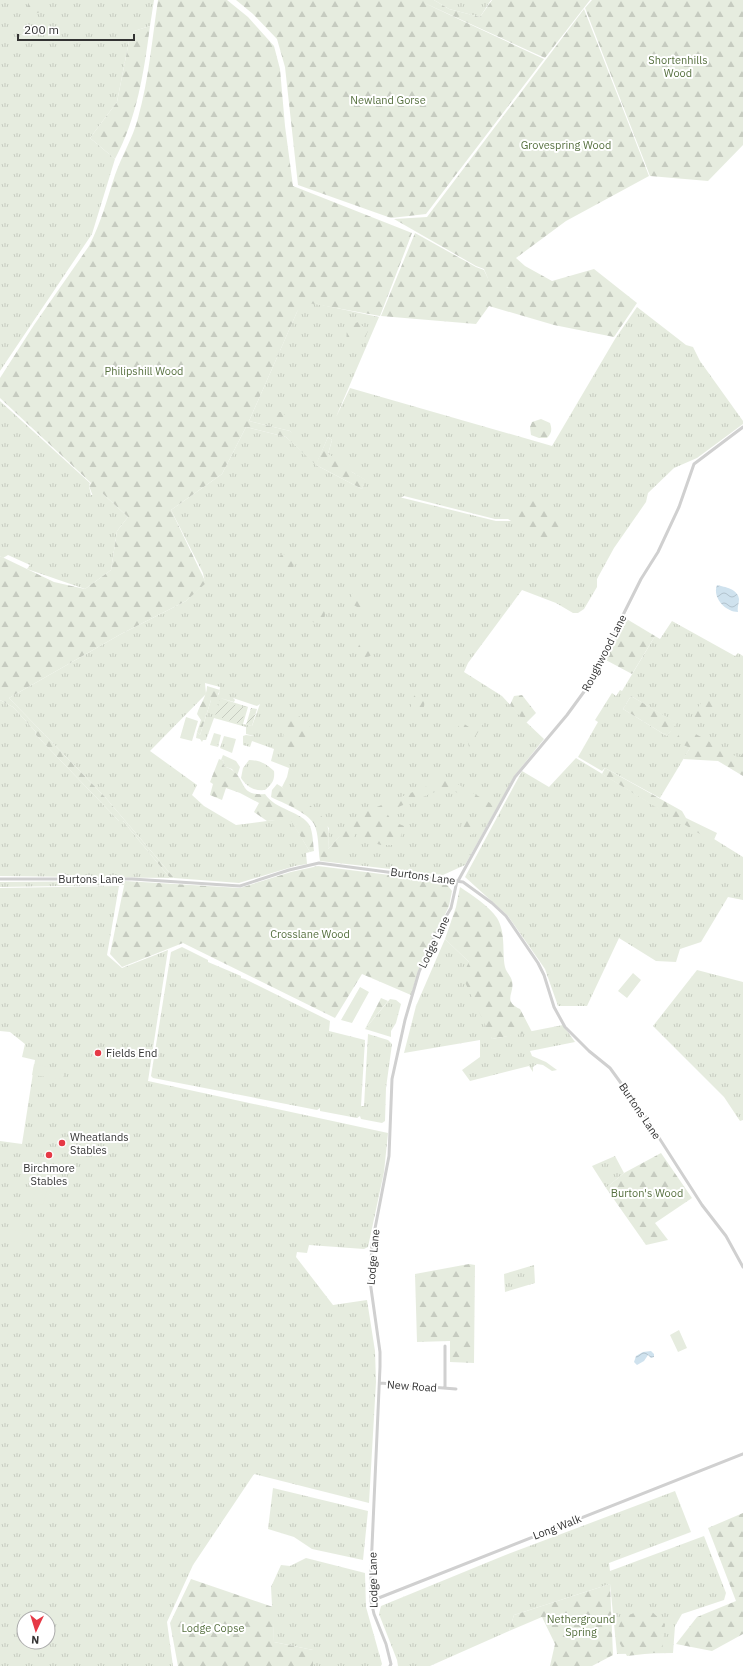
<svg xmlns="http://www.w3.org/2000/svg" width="743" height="1666" font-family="'IBM Plex Sans',sans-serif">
<defs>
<pattern id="grass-tufts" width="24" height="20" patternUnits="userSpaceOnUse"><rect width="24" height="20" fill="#e6ecdf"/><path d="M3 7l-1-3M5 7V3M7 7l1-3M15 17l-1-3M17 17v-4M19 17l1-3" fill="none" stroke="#c6cbc0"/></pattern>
<pattern id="forest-firs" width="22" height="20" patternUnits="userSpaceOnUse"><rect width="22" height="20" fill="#e6ecdf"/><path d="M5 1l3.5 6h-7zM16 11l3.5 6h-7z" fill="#c6cbc0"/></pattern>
<pattern id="garden-furrows" width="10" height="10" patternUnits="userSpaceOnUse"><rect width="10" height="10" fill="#e6ecdf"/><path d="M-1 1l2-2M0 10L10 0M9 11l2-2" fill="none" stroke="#c6cbc0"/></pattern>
<pattern id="water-waves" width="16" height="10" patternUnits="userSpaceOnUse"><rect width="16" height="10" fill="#cfe2ee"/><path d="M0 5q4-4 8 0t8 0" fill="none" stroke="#b2c2cd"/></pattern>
</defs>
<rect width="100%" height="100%" fill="#fff"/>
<path fill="url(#grass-tufts)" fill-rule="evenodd" d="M0,0H154L150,26L134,31L129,41L117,102L90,138L115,159L92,234L0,371Z
M434,0H491L480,17L449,9Z
M60,287L303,301L379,317L336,417L350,388L552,446L615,339L637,307L686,345L693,347L700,361L743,421V424L697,458L674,468L648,493L646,502L614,548L597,579V587L584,609L578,613H573L556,603L522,590L468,663L464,672L502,696L525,721L544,739L515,775L465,865L443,875L320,861L341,835L328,849L329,828L282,787L287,777L289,768L271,761L274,749L252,741L250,747L243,745V736L246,735L254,736L246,734V727L214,718L206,740H203L202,742L200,739L196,738L197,732L200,735L211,700L219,694L220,687L205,683L206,694L150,751L197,785L192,795L204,806L236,825L290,818L310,852L306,853L307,864L295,866L239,883L174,878L105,797L9,698L121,634L186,601L205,583L203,573L171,510L222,474L246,427L286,437L316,464L290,431L249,421L300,305ZM328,437L332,440L328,454L352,472L365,480L362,489L316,465ZM404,496L495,519H508L511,521H496L403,498H401ZM220,698L234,702L235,700L233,698L257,706L260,704L252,726L243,724L248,707Z
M0,401L90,483L89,486L91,495L102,493L128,517L117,531L111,570L85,589L27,569L30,565L8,555L3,558L0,556Z
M672,621L735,656L738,653L743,656V753L740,759L690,748L660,798L605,768L602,771L578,757L598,722L595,720L612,693L616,696L620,690L622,691L655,636L660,639ZM631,696L676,723L667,736L623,709Z
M0,700L13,707L36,732L35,734L119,821H123L170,878L0,876Z
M214,733L221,735L218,747L210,745Z
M224,736L236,739L232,753L220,748Z
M223,755L236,761L240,767L237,776L232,769L223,766L224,761L221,760Z
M576,758L675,818L677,816L743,857V900L728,897L701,942L680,949L676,962L656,961L619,938L587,1006H558L545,969L508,916L465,877L522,771L549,787Z
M249,760C259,760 267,764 274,771C275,780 272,784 265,790C254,791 247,787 241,778L243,768Z
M125,881L124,885L0,887V882Z
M119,886L107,955L122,968L168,950L148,1081L388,1133L384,1172L368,1247L364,1249L309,1245L307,1253L297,1252L296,1257L333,1305L367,1300L375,1351L376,1382L369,1503L254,1474L193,1565L167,1622L173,1666H0V1141L22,1144L35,1060L22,1057L25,1044L10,1032L0,1031V888ZM24,1618H48V1642H24Z
M445,939L469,962L492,1039L563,1025L575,1042L530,1051L532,1056L546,1062L557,1070L552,1071L543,1065L537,1064L533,1067V1072L529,1066L470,1081L462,1070L480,1057V1040L404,1053L416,1006Z
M182,947L208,960V962L241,976V978L245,979L330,1021L329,1031L365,1040L361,1106H364L368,1034L388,1040L392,1044L386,1088L385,1121L382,1123L361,1119L360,1116L357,1118L320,1111V1108L317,1110L153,1078L151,1076L171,952Z
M697,970L743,982V1120L740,1121L724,1097L653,1026Z
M390,999L396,1000L401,1004L396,1023L391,1031V1037L365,1029Z
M615,1156L624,1173L606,1188L592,1166Z
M534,1265L535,1283L505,1292L504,1274Z
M273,1488L368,1511L363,1560L312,1549L294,1537L268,1529Z
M675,1491L691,1532L609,1563L610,1571L704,1536L726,1593L724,1600L682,1614L675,1626L673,1653L617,1654L610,1584L514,1615L509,1631L430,1666H398L397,1660L379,1614L381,1606L503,1556Z
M306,1558L365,1573L366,1607L382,1664L381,1666H313V1650L274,1642L271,1587L281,1565L290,1566Z"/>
<path fill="url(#forest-firs)" d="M29,0L40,1L41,12L33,14L27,8Z
M158,0H227L248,17L274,46L280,69L285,126L293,186L412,233L380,316L303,302L297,312L249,421L290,431L315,453L316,464L328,437L332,440L328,454L349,465L352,472L366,480L362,489L316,465L286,437L246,427L222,474L171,510L206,583L186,601L121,634L9,698L105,797L174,878H170L123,821H119L35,734L36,732L13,707L0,700V556L54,582L85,589L111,570L117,531L128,517L102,493L94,499L89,486L91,483L0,398V378L34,325L89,246C101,223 107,199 115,175C122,155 133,138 138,118C149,79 152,39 158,0Z
M236,0H434L449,9L480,17L492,0H590L545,58L420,1L544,59L426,214L391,218L298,185L285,67L277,39L253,14Z
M592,0H743V145L708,181L650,176L585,8Z
M584,9L649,176L566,221L516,258L525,266L513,289L525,266L552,281L594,269L637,303L614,337L554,325L489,306L476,324L381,316L415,233L476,267L484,270L489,281L509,288L489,281L484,269L476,266L394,219L427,217Z
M150,26C144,72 137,118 115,159L90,138L117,102L129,41L134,31Z
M358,322L368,331L365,338L347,340C345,331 349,325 358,322Z
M274,412H282L288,419L284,426L275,422L271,417Z
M541,419L550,423C552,429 552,433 547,438H539L531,435L530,427L532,422Z
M528,491L570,525L543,540L528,537L513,521Z
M283,554L295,558L293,567L284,570L280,564L278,558Z
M353,590L375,604L366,612L350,603Z
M309 615a8 8 0 1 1 16 0a8 8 0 1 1-16 0Z
M625,618L655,636L632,674L604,659Z
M358 649a8 8 0 1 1 16 0a8 8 0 1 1-16 0Z
M207,686L220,690L215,701L211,700L200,735L197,732L201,720L197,714C200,704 207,696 207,686Z
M418,692C425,699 426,703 422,713L411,709C411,702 412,697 418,692Z
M522,695L536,713L526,723L510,705L514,696Z
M631,696L677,723L667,736L623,709Z
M706,696L716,705L708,718L698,719L692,716Z
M299,716L317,734L296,756L282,744L286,718Z
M455,718L472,729L480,722L483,724L469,747L466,733L453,721Z
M683,727L739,758L743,753V776L718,761L683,759L690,748L675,741Z
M219,759L224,761L223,766C226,767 230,768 232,770C247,781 239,796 265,794C275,810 302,811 310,826C313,834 313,843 314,851L310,852L290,819L267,821L254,812L259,803L240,793L226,788L222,800L210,795L213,784L210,782Z
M605,768L682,811L686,818L717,833L713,842L602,774Z
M447,778L497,807L493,813L447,787L386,812L392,821L404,826L398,845H381L366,841L357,830L353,839L337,857L320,861C318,849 319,834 314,824C307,812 283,803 271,797L272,790L277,784C291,793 324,810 328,828C330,834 328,843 328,849L348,827L367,811Z
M461 827a8 8 0 1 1 16 0a8 8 0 1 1-16 0Z
M318,866L445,882L452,891L449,906L418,971L411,995L362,974L335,1018L183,943L122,967L110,954L125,881L240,888L291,872Z
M460,887C472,895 489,906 497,918C506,933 502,951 505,967C506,972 511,976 512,981C515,993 502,1001 520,1009L532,1032L492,1039L462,976L469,962L445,939L456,907Z
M381,998L388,1001L365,1029L380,1000Z
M661,1153L692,1198L655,1223L668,1240L646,1245L606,1188L624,1173Z
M469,1264L475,1265L474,1363L450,1362V1341L417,1342L415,1274Z
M743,1513V1634L712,1651L676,1644L697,1617L736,1601L708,1528Z
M191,1579L273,1607L274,1642L313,1650V1666H178L170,1623Z
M610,1584L613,1655L592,1666H550L555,1644L542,1617L509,1631L514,1615Z
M648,1608L665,1624L662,1652L627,1656L615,1635L623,1617Z"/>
<path fill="#e6ecdf" d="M186,717L198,721L192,741L180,738Z
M633,973L641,980L627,998L618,991Z
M360,987L369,992L352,1023L341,1020Z
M34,1064L64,1070L63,1079L32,1075Z
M42,1158L53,1160L49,1183L37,1180Z
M36,1187L47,1190L43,1205L32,1203Z
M0,1228L28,1232L26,1244L0,1239Z
M679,1330L687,1348L678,1352L670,1335Z"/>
<path fill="url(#garden-furrows)" d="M220,700L246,708L241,724L215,716Z
M251,708L257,709L252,726L246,725Z"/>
<path fill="url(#water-waves)" d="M717,585C725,587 738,589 739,599C739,604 737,607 738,612C725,612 712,597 717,585Z
M651,1351L654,1354V1357L651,1358L648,1355L644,1361L637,1365L634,1362L636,1356L643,1352Z"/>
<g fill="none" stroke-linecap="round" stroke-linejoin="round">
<path stroke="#d0d0d0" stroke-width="3" d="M0,879H132L240,886L289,870L319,863L463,882L492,903L506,916L538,963L544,975L554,1007L565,1027L589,1051L610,1068L647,1119L702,1205L726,1236L743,1267
M458,881L515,777L567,715L586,689L641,579L658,552L679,507L694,464L743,427
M380,1383L456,1389
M445,1388V1346
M371,1601L743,1454
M390,1666L391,1664L386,1644L374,1614L371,1601V1569L380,1367V1352L370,1281L372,1244L389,1156L392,1079L405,1020L419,972L434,937L451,908L457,881"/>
</g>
<g fill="#e63946" stroke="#fff" stroke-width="1.5">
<circle cx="98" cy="1053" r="4"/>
<circle cx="62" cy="1143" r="4"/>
<circle cx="49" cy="1155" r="4"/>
</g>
<g text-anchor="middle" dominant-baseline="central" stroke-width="4" stroke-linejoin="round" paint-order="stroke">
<g font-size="11" fill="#56703f" stroke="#fff">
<text x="678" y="60">Shortenhills<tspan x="678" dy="13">Wood</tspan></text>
<text x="388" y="100">Newland Gorse</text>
<text x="566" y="145">Grovespring Wood</text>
<text x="144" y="371">Philipshill Wood</text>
<text x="310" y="934">Crosslane Wood</text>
<text x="647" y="1193">Burton's Wood</text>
<text x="581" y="1619">Netherground<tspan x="581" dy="13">Spring</tspan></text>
<text x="213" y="1628">Lodge Copse</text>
</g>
<g font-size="11" fill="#333" stroke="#fff">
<text transform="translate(604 653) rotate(-63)">Roughwood Lane</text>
<text transform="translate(423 876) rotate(8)">Burtons Lane</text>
<text x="91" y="879">Burtons Lane</text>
<text transform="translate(434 942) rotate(-64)">Lodge Lane</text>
<text transform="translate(640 1111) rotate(56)">Burtons Lane</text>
<text transform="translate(373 1257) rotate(-85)">Lodge Lane</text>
<text transform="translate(412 1386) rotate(4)">New Road</text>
<text transform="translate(557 1527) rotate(-21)">Long Walk</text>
<text transform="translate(373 1580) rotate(-91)">Lodge Lane</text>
</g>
<g font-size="11" fill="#333" stroke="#fff" text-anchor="start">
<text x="106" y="1053">Fields End</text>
<text x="70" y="1137">Wheatlands<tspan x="70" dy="13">Stables</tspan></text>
<text x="49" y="1168" text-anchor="middle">Birchmore<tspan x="49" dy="13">Stables</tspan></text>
</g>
</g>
<g transform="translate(36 1630) rotate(184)"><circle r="19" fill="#ffffff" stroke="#adadad"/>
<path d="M0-3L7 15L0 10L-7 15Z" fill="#e63946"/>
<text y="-6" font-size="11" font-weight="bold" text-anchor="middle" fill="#333333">N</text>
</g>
<path d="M18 34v6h116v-6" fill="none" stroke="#333333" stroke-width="2"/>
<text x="24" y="34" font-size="12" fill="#333333" stroke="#ffffff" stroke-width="3" paint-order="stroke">200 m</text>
</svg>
